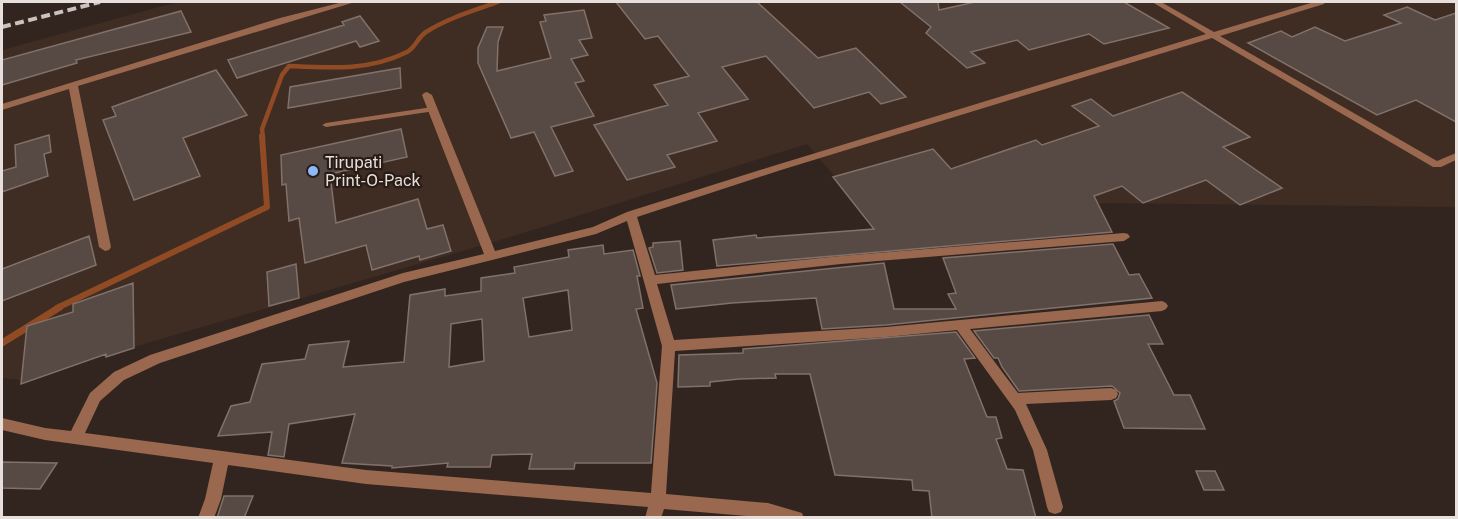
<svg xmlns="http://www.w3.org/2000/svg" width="1458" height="519" font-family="'Public Sans',sans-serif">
<rect width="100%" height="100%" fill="#32251f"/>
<path fill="#3f2c23" d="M177,2H1456V207L1104,203L873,221L807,144L507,238L21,380L2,378V50Z"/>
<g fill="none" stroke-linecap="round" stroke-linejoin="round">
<path stroke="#904b24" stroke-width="4.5" d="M263,138L262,129L282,75L289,66C330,68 369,71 407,52C415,48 418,37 426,32C448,18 473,11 498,2"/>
<path stroke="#904b24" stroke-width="6" d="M57,308L267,207L262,136"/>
<path stroke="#904b24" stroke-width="7" d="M2,343L60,307"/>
</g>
<path fill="#574943" stroke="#80716a" stroke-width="1.5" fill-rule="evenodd" d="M616,2H757L818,58L856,48L906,97L881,104L869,92L814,108L766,56L722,67L748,99L698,113L717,141L667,155L675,167L627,180L594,125L668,105L654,85L689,76L658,36L645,39Z
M900,2H938L939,10L975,2H1124L1169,28L1104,44L1089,34L1029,50L1017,40L971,52L985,63L967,68L926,33L931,27Z
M1407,7L1435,20L1456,13V122L1416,100L1377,115L1248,43L1281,31L1292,37L1315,27L1345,41L1401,23L1384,15Z
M584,10L592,38L579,40L588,55L571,59L584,81L575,83L594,116L551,127L573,171L555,176L534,132L511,138L478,63V48L487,27H503L498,42L497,71L551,58L540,22L546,21L544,15Z
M181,11L191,32L76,60L77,63L2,85V60Z
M360,16L379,41L360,47L356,41L237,78L228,60L344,25L342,22Z
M400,68L401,88L288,108L290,87Z
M216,70L247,115L183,138L200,176L134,200L103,120L116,116L112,107Z
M1182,92L1250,137L1223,147L1282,188L1240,205L1206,180L1143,203L1122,186L1094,196L1112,232L717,266L713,240L756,235L757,238L874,229L833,177L933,149L951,169L1036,140L1042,145L1099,126L1072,106L1091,99L1113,116Z
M401,129L407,157L330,174L336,223L418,199L427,229L443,225L451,251L420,260L419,256L372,270L366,245L305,263L299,218L289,221L286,184L282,185L281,155Z
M49,135L51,152L44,154L48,176L2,192V171L16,167L15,145Z
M89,236L96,265L2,301V269Z
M680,241L683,270L657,273L649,248L653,247V243Z
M1113,244L1129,275L1139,274L1152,298L886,325L822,329L816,298L732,303L676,309L671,285L884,263L894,309H956L948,294L956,293L943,258Z
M603,245L604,254L633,250L640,276H637L643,308L636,309L657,383L651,463H575L574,469H529L532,454L492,455L490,467H447L448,463L392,468V466L342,463L355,414L289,424L284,457L268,455L272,432L218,436L231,406L250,402L262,364L305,359L309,345L349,341L343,367L404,362L410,295L445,289V296L481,291V278L515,273L514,267L569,257L568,250ZM568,290L572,330L529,337L523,298ZM482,319L484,361L449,367L451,324Z
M296,264L299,298L269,306L267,272Z
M133,283L134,348L106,357V354L21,384L27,326L73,312V304Z
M1149,315L1163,344H1148L1174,395H1190L1205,429L1124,428L1114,401L1118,399L1120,393L1112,386L1019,391L1002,367L998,358H994L974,331Z
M956,332L975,358L964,359L987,417H996L1002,438L996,439L1007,469L1023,470L1036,518H932L929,491L913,490L912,480L835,475L810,374H775L776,378L739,379L710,382V386L678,387L679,355L743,353V349Z
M2,462L57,463L40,489L2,488Z
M1196,471H1215L1224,490H1204Z
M224,496H253L244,518H217Z"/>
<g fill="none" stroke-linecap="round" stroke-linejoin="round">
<path fill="#9a684e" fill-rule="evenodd" d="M432,107L436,109L435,111L326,127L322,125L326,123Z"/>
<path fill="#9a684e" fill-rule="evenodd" d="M343,2H355L78,86L111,247L109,250L105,251L99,247L69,89L2,110V104L280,18Z
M1152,2H1161L1214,32L1314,2H1325L1324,4L1220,36L1437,161L1456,153V160L1441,167H1433L1212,38L781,170L637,217L655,275L841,256L1124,233L1128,234L1130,237L1124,241L841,264L657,284L674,340L886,327L1162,301L1166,303L1168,306L1166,309L1162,311L970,329L1018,393L1111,388L1116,390L1118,394L1116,398L1111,400L1026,404L1047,450L1063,507L1061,512L1055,514L1049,512L1047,507L1033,450L1015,410L957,330L886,337L675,351L666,494L768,503L802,513L804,518H769L664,509L661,518H645L648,507L366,484L228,465L221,499L214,518H198L205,499L213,463L45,440L2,430V418L45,428L71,431L90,393L114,372L150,355L403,273L484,254L422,95L424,93L427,92L432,95L495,251L593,227L627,212L773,166L1206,34ZM627,221L662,346L651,493L366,470L85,433L100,401L124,380L160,363L404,282L596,234Z"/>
<path stroke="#cbc2be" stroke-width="4" stroke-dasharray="9 4.5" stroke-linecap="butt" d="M2,27L100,2"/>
</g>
<circle fill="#8cb9fc" stroke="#281c16" stroke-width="2" cx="313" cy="171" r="6"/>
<g text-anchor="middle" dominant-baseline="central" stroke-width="4.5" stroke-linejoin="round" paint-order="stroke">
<g font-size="16" fill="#e7dfdb" stroke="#281c16" text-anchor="start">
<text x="325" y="162">Tirupati<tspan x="325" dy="18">Print-O-Pack</tspan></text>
</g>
</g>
<rect width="1458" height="519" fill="none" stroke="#e7dfdb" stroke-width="6"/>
</svg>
